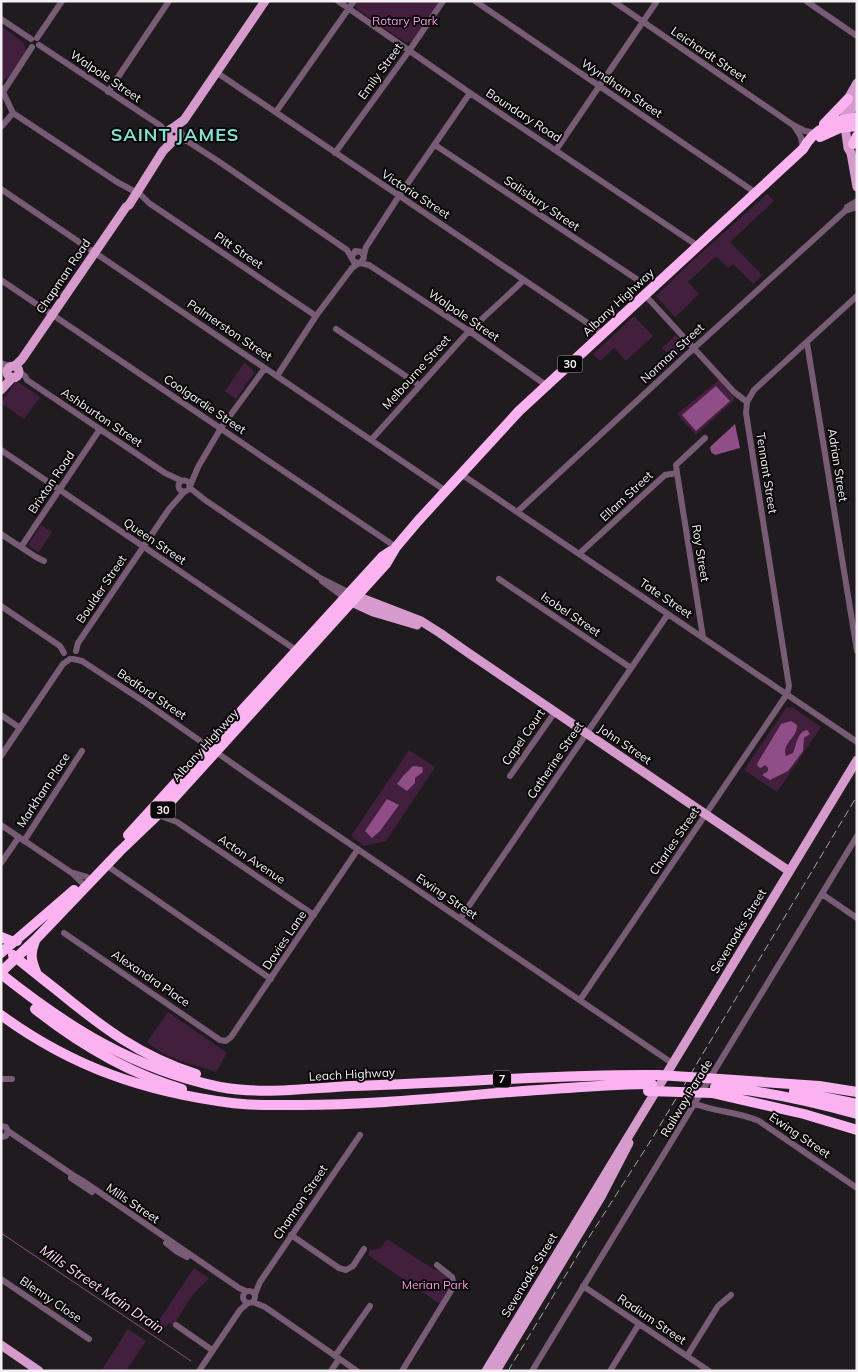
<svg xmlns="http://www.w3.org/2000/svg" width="858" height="1372" font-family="Mulish,sans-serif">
<rect width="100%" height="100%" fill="#201b1f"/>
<path fill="#431f3e" d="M357,1H439L412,41L406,43L357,9L355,6Z
M1,26L24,43L26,52L9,77L4,80L1,79Z
M767,194L774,201L730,242L762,275L753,284L733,264L728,268L716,256L688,282L699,294L675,317L656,296L690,263Z
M634,316L653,336L626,361L614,348L600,361L593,354Z
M676,335L686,347L673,358L662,348Z
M244,363L252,369L254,373L236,399L225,391Z
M719,380L735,399L696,435L677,414Z
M15,383H20L40,397L24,419L1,403Z
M41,525L52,532L39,552L30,547L29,543Z
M792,707L821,727L777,792L744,770L786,708Z
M409,750L435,767L386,841L364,846L351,836Z
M168,1012L227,1053L216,1072C193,1064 165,1059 147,1042Z
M387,1239L435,1270H439L451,1278V1285L440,1304L368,1255L370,1250L380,1249Z
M194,1268L209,1278L191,1297L173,1326L169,1323L158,1336L152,1331Z
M128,1329L146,1341L126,1371H101Z"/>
<path fill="#8f4e87" d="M716,386L730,401L696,431L682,415Z
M735,424L740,448L715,455L711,452L710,447Z
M791,721L797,725C798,738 781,743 786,756L793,753C797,744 797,732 807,730L810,734L804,738L803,751L788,771L770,780L762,775L768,771V768L765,765L761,768L757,766L758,762L781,724Z
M413,766L422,767L423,772L415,778V783L407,791L397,784L403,776Z
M387,799L399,805L380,831L372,838L365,831Z"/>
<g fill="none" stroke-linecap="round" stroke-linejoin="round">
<path stroke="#8f4e87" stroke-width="1" d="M1,1233L191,1361"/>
<path stroke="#785b74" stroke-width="6" d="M338,1L470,93L698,246
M475,1L756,193
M613,1L793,125L805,131L816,133
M806,1L857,36
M1,19L31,39
M37,38L62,1
M39,45L161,126L168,135
M216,72L598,330L602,335
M1,88L13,113L117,182L141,195L149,203L316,316
M3,92L32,47
M108,92L169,1
M276,112L354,1
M794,126L801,137L803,149
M1,127L13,113
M178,139L187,141L218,161L347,250L354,262L360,263L364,258L362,252L355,251L352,257
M435,145L638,280
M556,150L657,1
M335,153L409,51L443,1
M1,189L446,491
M845,211L857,207
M364,255L366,247L399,196L470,93
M360,263L369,265L469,331L546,385
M1,280L396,547
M336,329L419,385
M807,343L857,651
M1,363L10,366
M1,366L7,371
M19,372L25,376L27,380L165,473L182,481
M277,376L316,316L352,268L359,263
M747,402L754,390L857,296
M371,440L469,331L524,280
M1,450L296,650
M677,473L703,637
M461,474L857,742
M178.5 486a5.5 5.5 0 1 1 11 0a5.5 5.5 0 1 1-11 0Z
M190,486L198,467L221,428L265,368
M190,488L205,500L320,578L350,593
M517,512L694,348L845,211L847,207L857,201
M1,534L36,557L44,561
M21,547L100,429
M580,553L665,475L677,473L676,465L705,438
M499,579L631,668
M322,581L345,598
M1,606L60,646L64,653
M76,651L78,643L169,509L184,492
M73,659L82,661L146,703L256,780L672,1063
M1,715L20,728
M1,756L63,664L70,659
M510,776L555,712
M158,815L177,822L314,915
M1,825L72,873L82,883
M24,841L82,751
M1,863L19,837
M106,865L271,979
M73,873L87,877
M822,894L857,918
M460,919L668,614
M64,933L220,1040L226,1041L231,1037L358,849
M580,1000L787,694L789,686L746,413L747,402L734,392L645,295
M1,1079H12
M696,1104C716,1112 739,1112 759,1121L857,1188
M1,1126L6,1127L8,1131L6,1136L1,1137
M8,1131L73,1175L83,1181L239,1288L246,1291
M71,1178L92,1192
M291,1235L339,1268L346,1270L353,1266L364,1249
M166,1243L176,1251L187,1257
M1,1279L89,1339
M583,1286L709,1371
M243 1297a6 6 0 1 1 12 0a6 6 0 1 1-12 0Z
M255,1294L260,1282L360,1135
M253,1302L265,1307L357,1371
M176,1325L212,1350
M335,1356L370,1306
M687,1356L718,1306L731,1295
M199,1371L240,1310L248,1303
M331,1371L339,1359
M402,1371L454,1286L452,1277L437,1265
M532,1371L857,836
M610,1371L639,1324"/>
<path stroke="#d69acd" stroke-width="9" d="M857,83L848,99L844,119L848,148L851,153L857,187
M851,126V111L855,97
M173,128L184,120L265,1
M168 134a6 6 0 1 1 12 0a6 6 0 1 1-12 0Z
M15,366L22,359L126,207L129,205L163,151L174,140
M7 372a6 6 0 1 1 12 0a6 6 0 1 1-12 0Z
M1,390L13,377
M351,594L421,621L440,633L467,652L789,871
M347,600L373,612L417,625
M1,1345L39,1371
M486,1371L857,760
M496,1371L601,1197L629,1143"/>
<path stroke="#fbb2f0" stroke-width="10" d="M824,124L848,99
M820,137L840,128L857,126
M853,144L857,136
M128,835L382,557L391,551
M1,937L11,941H17
M35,941C30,954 31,960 36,972
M1,953L74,890
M13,955C27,967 43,979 58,991C103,1028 140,1056 196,1074
M1,972L35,940L120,851L165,808L386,564L396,547L418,521L519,411L803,149C814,129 835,119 857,118
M1,974C69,1028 134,1069 220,1087C264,1095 308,1088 352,1086C454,1083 556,1074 658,1075
M35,1009C78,1043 128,1073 182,1089
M1,1015C72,1067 145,1092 232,1103C254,1106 277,1105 300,1105C390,1105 479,1093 568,1088C596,1086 624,1084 652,1084
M720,1079L819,1086L857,1092
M715,1087C763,1090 810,1101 857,1114
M794,1091L857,1104
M712,1093L804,1114L857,1130"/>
<path stroke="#a7a4a7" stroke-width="1" stroke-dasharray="8 4" stroke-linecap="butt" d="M508,1371L579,1253L653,1137L857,796"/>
<path stroke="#fbb2f0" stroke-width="10" d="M658,1075L720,1079
M648,1091L712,1093"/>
</g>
<g text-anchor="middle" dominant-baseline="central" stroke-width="4" stroke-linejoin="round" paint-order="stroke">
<g fill="#090708" stroke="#adaaac" stroke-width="1">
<rect x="557.5" y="355.5" width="25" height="17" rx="4"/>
<rect x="150.5" y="801.5" width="25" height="17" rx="4"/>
<rect x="493" y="1070.5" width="18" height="17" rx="4"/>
</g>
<g font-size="11" font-weight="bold" fill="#f3f0f3">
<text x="570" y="364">30</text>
<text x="163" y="810">30</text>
<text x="502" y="1079">7</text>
</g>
<g font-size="12" fill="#f499e7" stroke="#090708">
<text x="405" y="20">Rotary Park</text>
<text x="435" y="1284">Merian Park</text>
</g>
<g font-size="12" fill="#f3f0f3" stroke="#090708">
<text transform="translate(709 54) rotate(34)">Leichardt Street</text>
<text transform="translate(380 71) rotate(-54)">Emily Street</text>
<text transform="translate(106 76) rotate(34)">Walpole Street</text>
<text transform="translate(622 88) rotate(34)">Wyndham Street</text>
<text transform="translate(524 115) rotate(33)">Boundary Road</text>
<text transform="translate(416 194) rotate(33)">Victoria Street</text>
<text transform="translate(542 203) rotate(34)">Salisbury Street</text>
<text transform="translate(239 250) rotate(34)">Pitt Street</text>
<text transform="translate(63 276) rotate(-56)">Chapman Road</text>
<text transform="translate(618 302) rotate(-43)">Albany Highway</text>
<text transform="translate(464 315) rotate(34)">Walpole Street</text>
<text transform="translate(230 330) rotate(34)">Palmerston Street</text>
<text transform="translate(672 353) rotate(-43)">Norman Street</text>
<text transform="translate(416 372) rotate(-48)">Melbourne Street</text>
<text transform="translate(205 404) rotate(34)">Coolgardie Street</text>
<text transform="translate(102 417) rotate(34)">Ashburton Street</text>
<text transform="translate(838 465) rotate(81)">Adrian Street</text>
<text transform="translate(767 473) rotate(81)">Tennant Street</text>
<text transform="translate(51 482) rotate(-56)">Brixton Road</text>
<text transform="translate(626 496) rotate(-43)">Ellam Street</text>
<text transform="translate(155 541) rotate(34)">Queen Street</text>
<text transform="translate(701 553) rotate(81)">Roy Street</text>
<text transform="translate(101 589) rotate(-56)">Boulder Street</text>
<text transform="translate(666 598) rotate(34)">Tate Street</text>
<text transform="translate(571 614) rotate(34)">Isobel Street</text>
<text transform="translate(152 694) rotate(34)">Bedford Street</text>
<text transform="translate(523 737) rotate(-55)">Capel Court</text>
<text transform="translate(625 744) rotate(34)">John Street</text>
<text transform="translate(205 745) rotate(-48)">Albany Highway</text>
<text transform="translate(555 760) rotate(-56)">Catherine Street</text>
<text transform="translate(43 790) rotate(-57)">Markham Place</text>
<text transform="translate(674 841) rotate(-56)">Charles Street</text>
<text transform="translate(252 859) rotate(34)">Acton Avenue</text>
<text transform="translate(447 896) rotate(34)">Ewing Street</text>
<text transform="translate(738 931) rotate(-59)">Sevenoaks Street</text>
<text transform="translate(284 940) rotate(-56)">Davies Lane</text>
<text transform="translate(151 978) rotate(34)">Alexandra Place</text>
<text transform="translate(352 1074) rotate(-3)">Leach Highway</text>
<text transform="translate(686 1098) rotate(-59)">Railway Parade</text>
<text transform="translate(800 1135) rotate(34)">Ewing Street</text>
<text transform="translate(300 1202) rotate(-56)">Channon Street</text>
<text transform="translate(133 1203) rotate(34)">Mills Street</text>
<text transform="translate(529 1275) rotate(-59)">Sevenoaks Street</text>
<text transform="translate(51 1299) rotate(34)">Blenny Close</text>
<text transform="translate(652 1319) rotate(34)">Radium Street</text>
</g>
<g font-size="14" font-style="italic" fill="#fcd7f6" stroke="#090708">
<text transform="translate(102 1289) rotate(34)">Mills Street Main Drain</text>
</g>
<g font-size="18" font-weight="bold" letter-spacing="1" fill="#7ee5d4" stroke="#090708">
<text x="175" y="134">SAINT JAMES</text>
</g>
</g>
<rect width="858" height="1372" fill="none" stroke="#f3f0f3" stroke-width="5"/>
</svg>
